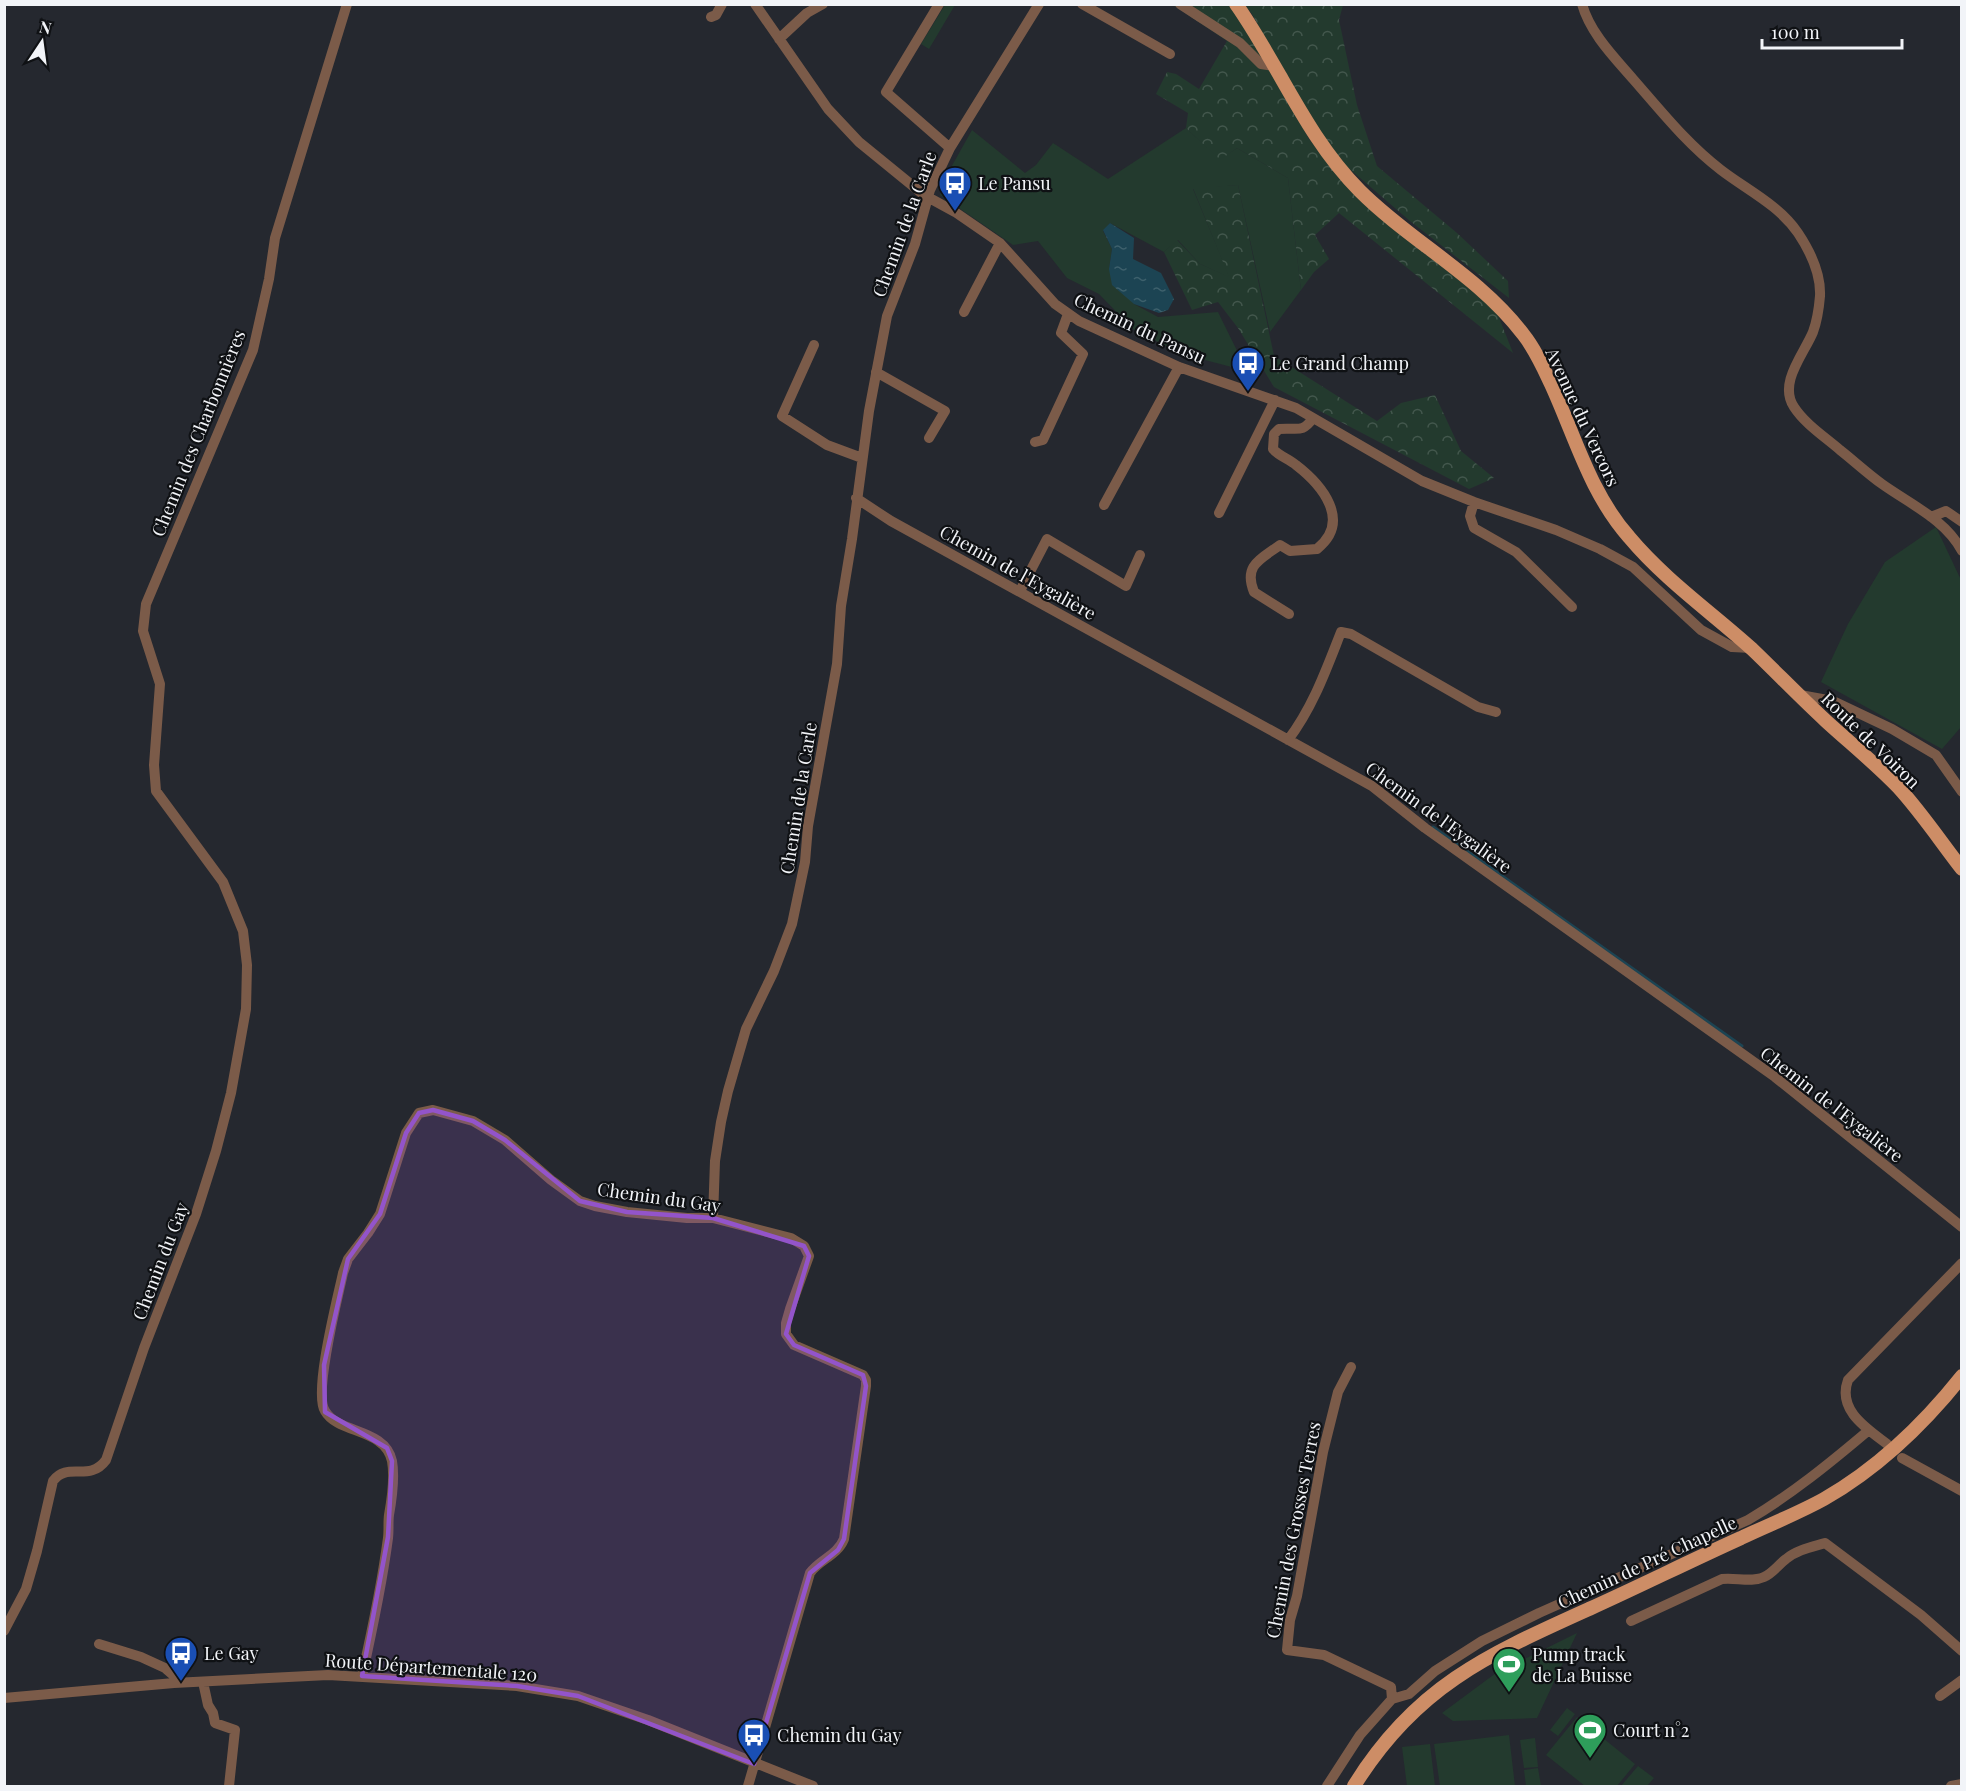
<svg xmlns="http://www.w3.org/2000/svg" width="1966" height="1791" font-family="'Playfair Display',serif">
<defs>
<pattern id="forest-crowns" width="20" height="18" patternUnits="userSpaceOnUse" patternTransform="scale(1.5)"><rect width="20" height="18" fill="#233a2e"/><path d="M2 6a3 3 0 1 1 6 0M12 15a3 3 0 1 1 6 0" fill="none" stroke="#43574d"/></pattern>
<pattern id="water-ripples" width="26" height="14" patternUnits="userSpaceOnUse" patternTransform="scale(1.5)"><rect width="26" height="14" fill="#1c4453"/><path d="M2 4q2-2 4 0t4 0M15 11q2-2 4 0t4 0" fill="none" stroke="#3d606c"/></pattern>
</defs>
<rect width="100%" height="100%" fill="#25282f"/>
<path fill="#233a2e" d="M945,5H955L929,49L921,44Z
M1186,128L1220,159L1237,148L1288,178L1301,290L1270,332L1238,185L1193,189L1230,278L1200,264L1178,240L1164,252L1110,223L1103,231L1112,249L1109,269L1134,304L1158,317L1218,312L1247,371L1182,354L1134,330L1099,294L1067,278L1038,241L1013,245L940,195L949,171L972,130L1025,173L1036,165L1053,143L1108,179Z
M1936,527L1961,580V727L1942,749L1821,682L1848,624L1885,562Z
M1577,1633L1537,1718L1453,1721L1442,1713L1496,1673Z
M1567,1708L1575,1714L1558,1736L1550,1730Z
M1577,1717L1635,1764L1617,1786H1585L1546,1755Z
M1509,1735L1515,1786H1440L1434,1744Z
M1535,1738L1538,1767L1524,1768L1520,1740Z
M1430,1744L1435,1786H1407L1402,1747Z
M1638,1766L1654,1778L1647,1786H1621Z
M1538,1768L1541,1786H1526L1524,1770Z"/>
<path fill="url(#forest-crowns)" d="M1173,5H1230L1258,45L1309,139L1356,195L1496,310L1513,353L1339,213L1315,235L1329,259L1314,272L1301,290L1288,178L1237,148L1220,160L1186,128L1188,113L1156,94L1167,72L1176,74L1199,89L1227,41Z
M1245,5H1343L1339,20L1357,105L1377,166L1457,233L1508,281L1509,298L1410,221L1338,159L1293,88L1252,14Z
M1238,185L1274,356L1377,421L1401,403L1435,395L1461,451L1494,478L1469,489L1274,387L1238,328L1218,302L1192,310L1164,252L1177,240L1200,264L1229,277L1193,188Z"/>
<path fill="url(#water-ripples)" d="M1110,223L1134,238L1133,259L1161,273L1174,299L1168,310L1159,313L1134,304L1112,285L1109,269L1112,249L1103,230Z"/>
<g fill="none" stroke-linecap="round" stroke-linejoin="round">
<path stroke="#1c4453" stroke-width="3" d="M1433,827L1742,1046"/>
<path stroke="#7b5b49" stroke-width="10" d="M755,4L828,109L859,142L924,195L955,212L1000,243L1055,304L1079,321L1179,367L1296,408L1422,481L1474,502L1556,530L1600,549L1633,567L1701,630L1732,647L1751,648
M939,4L886,92L950,148
M1082,4L1170,54
M1180,4L1240,43L1261,64L1274,66
M1582,4C1590,33 1614,57 1633,79C1661,111 1687,144 1721,170C1747,190 1779,205 1798,233C1810,251 1821,274 1820,296C1819,308 1817,321 1813,332C1804,354 1778,383 1794,407C1805,424 1825,437 1840,450C1854,461 1868,474 1882,484C1910,504 1946,520 1962,551
M711,17L716,15L722,4
M779,39L807,13L823,4
M964,312L1000,243
M814,345L782,416L827,445L862,458
M876,372L945,411L929,438
M1035,442L1043,440L1083,354L1061,333L1068,314
M856,498L891,521L1372,786L1425,828L1775,1077L1962,1227
M1474,502L1470,516L1474,528L1516,552L1572,607
M1104,505L1179,367
M1219,513L1275,400
M1931,517L1946,511L1962,522
M1020,591L1047,539L1126,586L1140,555
M1289,614L1254,592C1243,565 1261,559 1280,545L1290,551L1317,549C1352,521 1322,485 1296,465C1289,459 1279,456 1273,449L1274,434L1279,429C1297,427 1302,434 1313,418
M1800,695L1833,701L1892,729L1936,755L1962,792
M1288,740C1313,707 1326,670 1341,632L1351,634L1478,707L1496,712
M713,1218L715,1161L721,1122L728,1091L746,1029L774,971L792,924L805,862L808,826L837,664L841,606L852,539L869,411L887,316L915,244L930,190L950,148L1039,4
M1887,1444C1866,1428 1837,1410 1848,1380L1962,1263
M1902,1458L1962,1491
M1631,1621L1722,1579C1735,1577 1751,1583 1764,1577C1773,1573 1778,1565 1786,1559C1797,1550 1812,1547 1825,1543L1921,1615L1962,1651
M4,1631L26,1589L37,1551L53,1481C68,1461 89,1483 106,1460L144,1348L196,1214L216,1151L231,1093L246,1009L247,965L243,931L223,882L156,791L154,765L160,684L143,631L146,604L253,350L269,279L275,238L347,4
M99,1644L141,1657L165,1668L181,1682
M362,1676C372,1631 382,1584 388,1538C389,1530 388,1522 389,1515C392,1498 395,1478 392,1461C385,1428 338,1434 325,1411C313,1393 338,1297 343,1273L348,1259L368,1233L380,1214L406,1133L419,1113L433,1110L473,1121L505,1140L551,1180L580,1201L595,1206L627,1212L687,1218H713L791,1238L804,1246L809,1256L790,1309L786,1323V1334L794,1345L863,1375L866,1380V1386L844,1539C837,1556 820,1559 810,1573L748,1786
M203,1682L208,1705L213,1713L215,1723L235,1730L229,1786
M1940,1696L1962,1680
M4,1698L174,1683L328,1675L517,1686L578,1696L648,1720L813,1786
M1392,1699L1409,1694L1435,1671L1482,1641L1539,1613L1748,1520C1792,1494 1830,1463 1869,1430
M1327,1786L1360,1735L1392,1699L1391,1687L1324,1655L1287,1650L1290,1620L1297,1596L1323,1452L1338,1392L1351,1367
M1951,1786L1962,1784"/>
<path stroke="#cd8d66" stroke-width="14" d="M1236,4C1279,65 1306,137 1360,191C1411,242 1478,275 1523,334C1535,349 1543,367 1551,384C1575,436 1590,493 1629,537C1665,580 1711,612 1752,649C1777,673 1801,698 1826,721C1850,743 1876,764 1898,787C1921,812 1941,842 1962,869
M1354,1786C1415,1687 1487,1655 1589,1609C1640,1586 1690,1561 1741,1538C1768,1525 1797,1514 1824,1499C1878,1468 1923,1425 1962,1376"/>
</g>
<path fill="#9354ca" fill-opacity="0.2" stroke="#9354ca" stroke-width="4.5" stroke-linejoin="round" d="M433,1110L473,1121L505,1140L580,1201L627,1212L713,1218L804,1246L809,1256L786,1334L794,1345L863,1375L866,1386L844,1539L838,1550L810,1573L754,1764L578,1696L517,1686L362,1676L388,1537L392,1461L387,1448L325,1412L324,1365L348,1259L380,1214L406,1133L419,1113Z"/>
<defs>
<symbol id="bus-pin" viewBox="-11 -11 22 30"><path d="M0 17L-7.5 6A9.5 9.5 0 1 1 7.5 6Z" fill="#1a4fb4" stroke="#0f1114"/><path d="M-5-6H5V4H4V6H2V4H-2V6H-4V4H-5ZM-3.5-4V0h7V-4ZM-3.5 1.2v1.5H-2V1.2ZM2 1.2v1.5H3.5V1.2Z" fill="#fff"/></symbol>
<symbol id="stadium-pin" viewBox="-11 -11 22 30"><path d="M0 17L-7.5 6A9.5 9.5 0 1 1 7.5 6Z" fill="#2e9e5b" stroke="#0f1114"/><path d="M0-5a6.5 5 0 1 0 0 10a6.5 5 0 1 0 0-10ZM-3.5-1.8h7v3.6h-7Z" fill="#fff"/></symbol>
</defs>
<g fill-rule="evenodd">
<use href="#bus-pin" x="936" y="164" width="38" height="52"/>
<use href="#bus-pin" x="1229" y="344" width="38" height="52"/>
<use href="#bus-pin" x="162" y="1634" width="38" height="52"/>
<use href="#stadium-pin" x="1490" y="1645" width="38" height="52"/>
<use href="#stadium-pin" x="1571" y="1711" width="38" height="52"/>
<use href="#bus-pin" x="735" y="1716" width="38" height="52"/>
</g>
<g text-anchor="middle" dominant-baseline="central" stroke-width="4.5" stroke-linejoin="round" paint-order="stroke">
<g font-size="18" fill="#f2f4f8" stroke="#0f1114" text-anchor="start">
<text x="978" y="183">Le Pansu</text>
<text x="1271" y="363">Le Grand Champ</text>
<text x="204" y="1653">Le Gay</text>
<text x="1532" y="1654">Pump track<tspan x="1532" dy="21">de La Buisse</tspan></text>
<text x="1613" y="1730">Court n°2</text>
<text x="777" y="1735">Chemin du Gay</text>
</g>
<g font-size="18" fill="#f2f4f8" stroke="#0f1114">
<text transform="translate(904 224) rotate(-70)">Chemin de la Carle</text>
<text transform="translate(1140 328) rotate(25)">Chemin du Pansu</text>
<text transform="translate(1583 417) rotate(65)">Avenue du Vercors</text>
<text transform="translate(198 433) rotate(-68)">Chemin des Charbonnières</text>
<text transform="translate(1018 572) rotate(29)">Chemin de l'Eygalière</text>
<text transform="translate(1871 740) rotate(44)">Route de Voiron</text>
<text transform="translate(798 798) rotate(-81)">Chemin de la Carle</text>
<text transform="translate(1439 817) rotate(36)">Chemin de l'Eygalière</text>
<text transform="translate(1832 1104) rotate(38)">Chemin de l'Eygalière</text>
<text transform="translate(659 1197) rotate(8)">Chemin du Gay</text>
<text transform="translate(160 1261) rotate(-69)">Chemin du Gay</text>
<text transform="translate(1293 1530) rotate(-79)">Chemin des Grosses Terres</text>
<text transform="translate(1647 1562) rotate(-25)">Chemin de Pré Chapelle</text>
<text transform="translate(431 1667) rotate(4)">Route Départementale 120</text>
</g>
</g>
<rect width="1966" height="1791" fill="none" stroke="#f2f4f8" stroke-width="12"/>
<g transform="translate(42 42) rotate(13)" stroke="#0f1114" stroke-width="4.5" paint-order="stroke">
<path d="M0-4.5L10 22L0 15L-10 22Z" fill="#f2f4f8"/>
<text y="-9" font-size="16" font-weight="bold" text-anchor="middle" fill="#f2f4f8">N</text>
</g>
<path d="M1762 39v9h140v-9" fill="none" stroke="#f2f4f8" stroke-width="3"/>
<text x="1771" y="39" font-size="18" fill="#f2f4f8" stroke="#0f1114" stroke-width="4.5" paint-order="stroke">100 m</text>
</svg>
